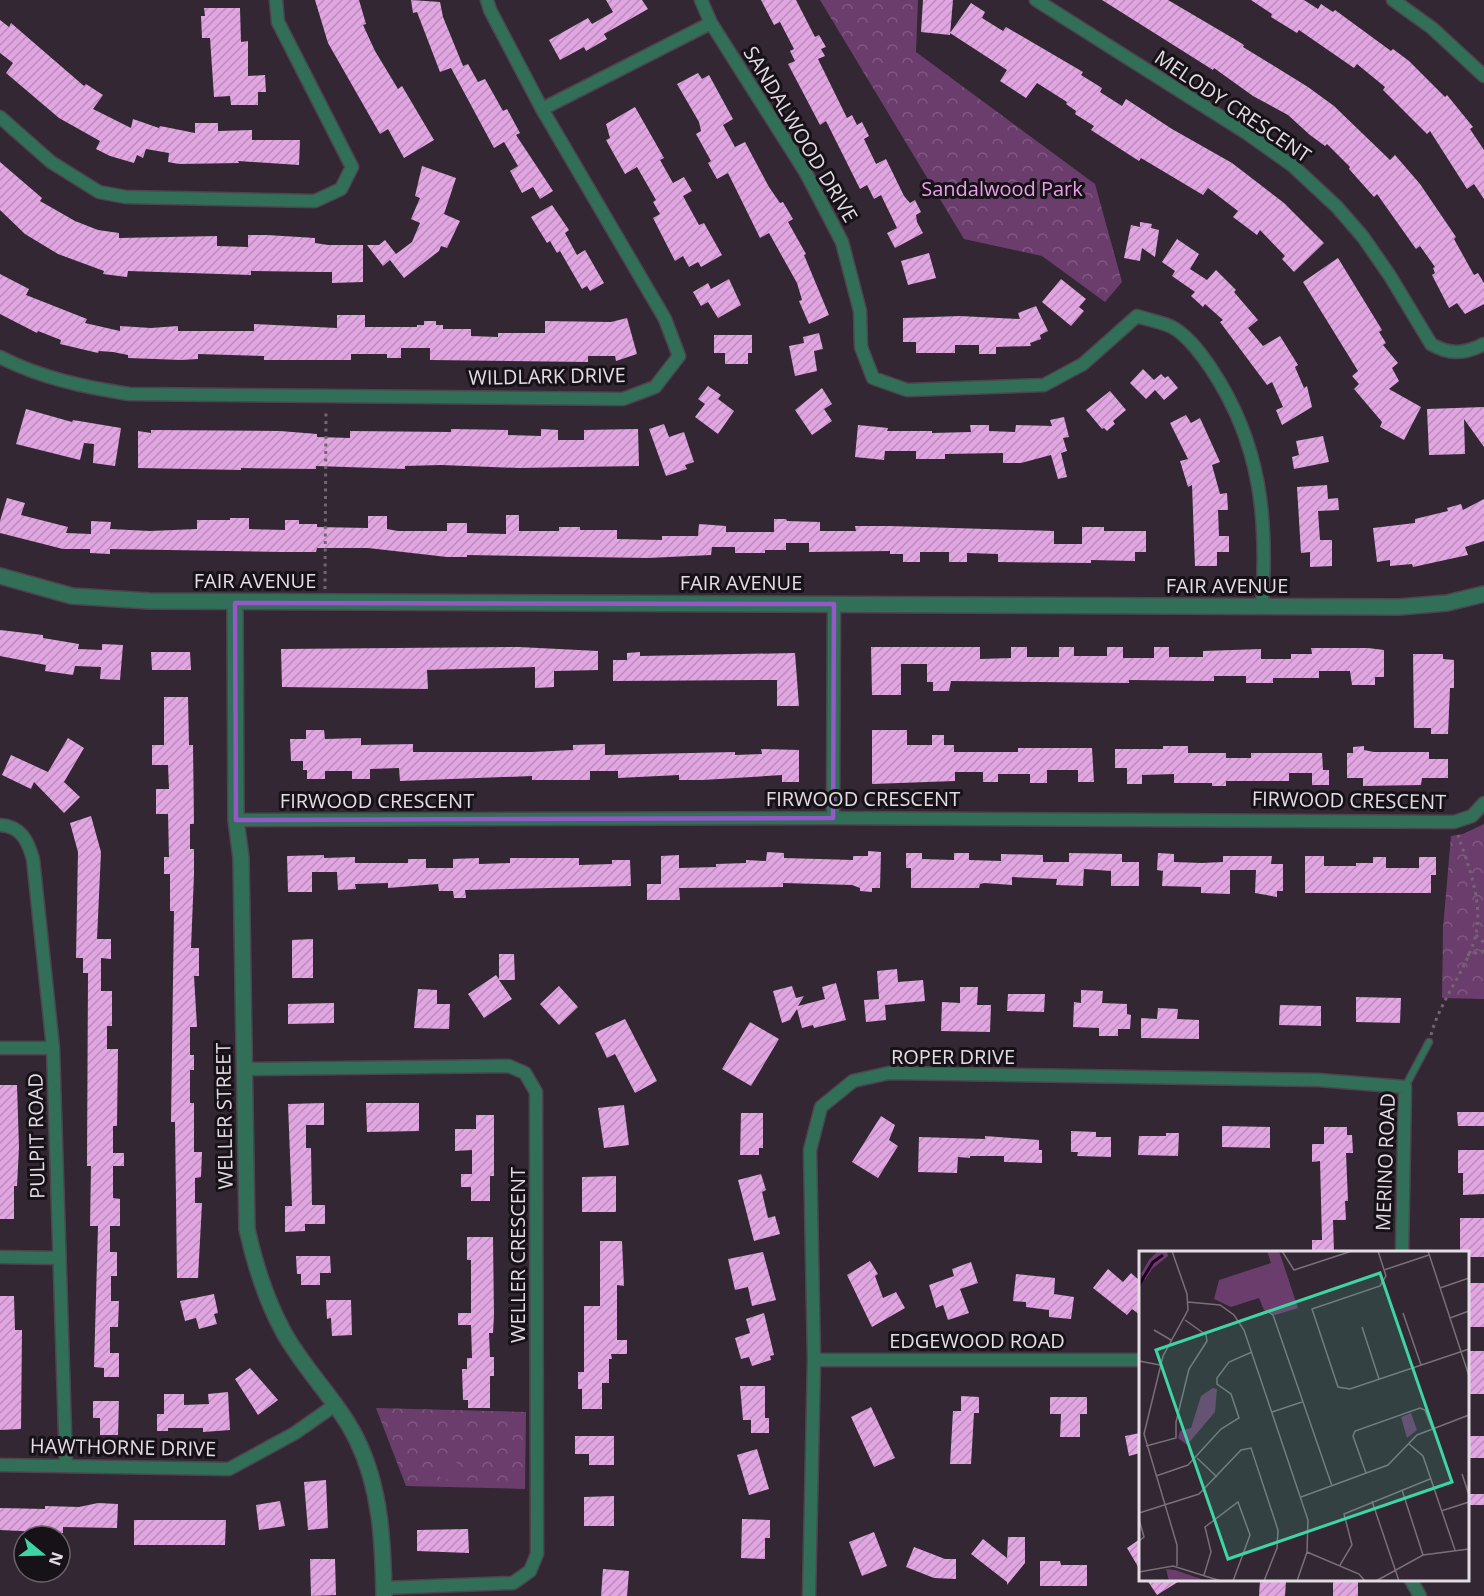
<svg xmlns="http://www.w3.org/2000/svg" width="1484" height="1596" font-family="'Open Sans',sans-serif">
<defs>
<pattern id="park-crowns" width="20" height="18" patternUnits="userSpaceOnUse" patternTransform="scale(1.5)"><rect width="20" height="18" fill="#6b3d6c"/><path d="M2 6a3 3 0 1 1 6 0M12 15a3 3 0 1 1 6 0" fill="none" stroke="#805881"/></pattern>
<pattern id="building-hatch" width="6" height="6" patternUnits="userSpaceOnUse" patternTransform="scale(1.5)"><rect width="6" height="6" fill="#e1a5e2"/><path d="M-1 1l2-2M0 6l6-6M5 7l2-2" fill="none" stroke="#ba8cba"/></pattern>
</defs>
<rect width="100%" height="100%" fill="#322732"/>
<path fill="url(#park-crowns)" d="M820,0H918L916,52L1095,184L1122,282L1105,302L1042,256L964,239Z
M1484,824V999L1442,998L1443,928L1451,836L1463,834Z
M376,1408L526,1412L525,1489L406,1486Z"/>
<path fill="#6b3d6c" d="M444,1453L456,1458L459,1478L442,1480C436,1470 435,1461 444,1453Z"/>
<path fill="url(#building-hatch)" d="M315,0H359L366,24L363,25L375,51L398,89L402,86L434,140L404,158L388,129L380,134L328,43Z
M411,0L440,2L443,17L463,66L468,64L478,82L485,79L503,111L507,109L520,133L516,135L553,191L540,199L533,187L522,193L510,171L518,166L504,142L494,148L451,68L440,72L417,12L413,13Z
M606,0H642L648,9L604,34L607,39L586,51L584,47L560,60L549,40L588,18L592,24L613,12Z
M761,0H796L815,37L819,35L826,47L821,49L825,56L818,59L847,118L852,115L857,125L862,122L869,136L864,139L876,164L886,159L904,196L910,203L915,200L921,212L916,215L917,222L923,233L895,248L887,233L897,228L881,195L874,199L867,185L860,189L826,121L820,125L788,64L795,61L790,51L794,49L780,22L774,25Z
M923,0H953L950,35L921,32Z
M1102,0H1168L1236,40L1244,45L1243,47L1308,87L1334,106L1390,160L1395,155L1420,184L1456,237L1454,239L1474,275L1478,273L1484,283V304L1465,314L1457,303L1449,308L1432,275L1435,273L1433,268L1435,267L1420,246L1416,249L1377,194L1374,197L1349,169L1350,167L1327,144L1325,146L1310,135L1288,115L1253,96L1214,68L1213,70Z
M1251,0H1304L1318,9L1321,4L1333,12L1335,10L1391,51L1393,49L1409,61L1445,97L1447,95L1473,127L1470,129L1484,150V199L1474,184L1467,189L1430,131L1427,134L1383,90L1385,87L1357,64L1354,68L1299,30L1297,33L1271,17L1272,14Z
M971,3L985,12L982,18L1003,31L1006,27L1083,72L1081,75L1102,88L1100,92L1122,106L1126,99L1172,129L1232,163L1284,203L1324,243L1294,272L1282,259L1285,256L1260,230L1257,235L1233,217L1238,211L1208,188L1203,195L1141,158L1139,161L1091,130L1094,126L1075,114L1076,111L1066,104L1067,102L1037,83L1026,98L1000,81L1007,70L950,33Z
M204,8H240L241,42L248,41V76L265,75L266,92H258V105H231L230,96L214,97L210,38H202L201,16H205Z
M0,20L9,27L11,23L84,86L86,84L103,95L93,109L131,128L133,119L159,128L160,126L195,133V123H218V131L252,130V140H300L299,165L238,161L239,163L179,164L168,162L169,153L146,149L143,158L137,155L134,163L110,156L96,149L100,141L59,118L6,73L13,63L0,53Z
M698,73L702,79L709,75L733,119L723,125L735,147L745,142L769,187L780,203L783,202L793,219L788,222L806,254L804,255L829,315L809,324L799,301L802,300L797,283L769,233L760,238L728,173L717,179L708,163L711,161L696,134L701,131L699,122L677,84Z
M635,107L664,158L660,160L673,183L684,177L692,191L683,196L699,225L704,223L722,255L701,267L698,262L689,267L683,256L675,261L653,218L660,214L653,202L656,200L637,167L625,174L606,140L610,138L606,124Z
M0,162L42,198L40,201L75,221L98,230L119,233V238L217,236V246L248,247V235H267L315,238V243L328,245H363V282L332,283V272H318L251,271V275L128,271L127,277L103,274L104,271L58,254L25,234L0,210Z
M422,166L456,178L444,214L460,221L447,248L441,246L439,251L404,278L390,260L383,266L367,245H379L385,240L396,254L412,242L420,223L411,219L420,198L415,196Z
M552,205L569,230L565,233L577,255L585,250L604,283L590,291L587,286L582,289L560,251L557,253L550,241L547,243L531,217Z
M1140,222L1152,224L1151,228L1159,230L1155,257L1142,248L1140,261L1124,258L1131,225L1140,227Z
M1177,239L1199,254L1190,269L1207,280L1216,270L1236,290L1234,292L1258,320L1248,328L1263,346L1280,336L1298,365L1295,367L1304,388L1307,386L1312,407L1282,425L1276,410L1283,407L1272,382L1267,385L1220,322L1223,320L1205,304L1203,307L1191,296L1195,292L1172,276L1175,271L1162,262Z
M929,253L936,278L908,285L901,261Z
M1338,258L1382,330L1379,332L1386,343L1383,345L1398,363L1392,368L1399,381L1389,389L1421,407L1404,440L1380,427L1382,422L1354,389L1359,384L1352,376L1358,371L1303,282Z
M0,274L29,289L26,295L87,319L85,323L120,331V326L151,328L178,326V331H254V324L337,328V315H365V327H417V325H424V321H436V325H443V329H471V336L498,337V333H545V321L611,322L627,318L637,354L616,361L615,356H588V362L430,360V348H401V358H387V354H351V360H264V356L198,354V359L181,360L128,358V355L113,352L99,351L98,353L60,344L61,340L38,331L37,333L0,314Z
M729,279L741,305L718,318L708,302L701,306L693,292L708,283L711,289Z
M1061,279L1086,299L1079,307L1084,311L1071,326L1042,302Z
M1036,306L1048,331L1040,335L1041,339L1030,343L1031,346L996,347V354H979V345H955V353H916V342H903V318L960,316L1020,319L1018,313Z
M819,333L823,349L814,351L817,371L795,376L789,346L804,343L803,337Z
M714,335H752V353H748V364H725V353H714Z
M1143,369L1154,380L1161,374L1165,378L1168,376L1178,388L1164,400L1155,390L1146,399L1130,383Z
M708,386L721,395L718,399L734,411L718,434L695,417L705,404L698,399Z
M822,388L832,404L824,409L832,421L812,435L795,410Z
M1110,391L1126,410L1113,421L1115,424L1107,431L1104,428L1102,429L1086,410Z
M1484,407V447L1464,419L1465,454L1429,455L1427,409Z
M26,409L72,422L73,420L121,428L115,466L93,463L94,444L84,443L80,460L16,444Z
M1186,415L1191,423L1200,418L1220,462L1212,465L1220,494L1227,493L1228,510H1218L1219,536H1229V552H1217V566H1195L1192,485L1188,487L1180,461L1188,459L1170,423Z
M1064,417L1069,437L1063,438L1067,451L1061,453L1067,477L1058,479L1051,455L1021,463H1003V453L945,454V459H916V451H885L884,460L855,457L858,425L888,428L887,431H932V433L971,432L970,425H989V431L1015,432L1016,425L1052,426L1050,420Z
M664,424L669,437L684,432L694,462L685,465L687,469L666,476L649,429Z
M451,429L508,430V435L541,436V429L558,430V440H584V430L638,429L639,466L519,468L441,465L405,466V469L316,466V469L241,468V470L138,468V431L151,433V430L280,431L317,434V437L350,438V431L451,432Z
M1323,436L1329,462L1294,469L1292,457L1299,455L1296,441Z
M1327,485L1328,499L1338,498L1339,510L1318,511L1320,540H1332V566L1310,567V552L1301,553L1297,487Z
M7,498L25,503L21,515L68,527L66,533L91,534V521L111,522L110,529L150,531L197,529V520H230V518H249V529L285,530V520H299V524H317V527L368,528V516H387V529L398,531H447V523H467V533L506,534V515H519V531H559V527H580V530H617V539L662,540V536H698L699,524L726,526V532H774V519H786L787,521L820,522V531H856L855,526H890L1054,531V544H1082V527H1104V531H1146V552H1135V561L1091,560V563L998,562V554L967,553V562H949V552H920V562H903V554H890V551L809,552V543H786V550H765V553H735V547H712L711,555L648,558L467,555V557H447L368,548H317L316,552H282L110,549V554L90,553V549H63L0,533V521Z
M1484,499V541L1465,547L1468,555L1413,567L1412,564L1390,566V560L1377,562L1373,528L1415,523V519L1448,511L1447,508L1461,504L1463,510Z
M0,630L43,635V638L79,644L78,649L102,650V644L123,645L120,680L100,679L101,667L75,666L73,675L45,671L46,665L0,656Z
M519,647L598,651V670L554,671V687L535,688V667L427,670L428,689L282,687L281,649Z
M871,647H980V659L1011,658V647H1027V657H1059V647H1074V656H1107V647H1123V658H1154V647H1169V657H1203V651L1261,649V659H1291V654H1312L1311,648H1368L1384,650V677H1375V685H1352L1350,671H1319V678H1273V683H1246V676H1214V681L1129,680V683L951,681L949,691H933V682H927V664H901V695H872Z
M151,652H190L191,670H152Z
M640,652V656L795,653L799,706H777V680L613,681V660H627V653Z
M1413,654H1443V659L1454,660V688H1450L1448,734H1431V728H1414Z
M164,697H188L189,745H193L194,824H190V849H194V874L191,948H199V976H194L197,1027H190V1055H194V1070H190V1103H194V1152H202L201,1177L195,1178V1203H202L198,1278H177L175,1122H171L174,911H170V874H164V857H169L168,814H156V789H169L168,765H152V745H164Z
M306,730H324L325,739L361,738V745L413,744V752H532L573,750V745L605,744V755L735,752V755L762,754L761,749L799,750V782H782V775L703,780H679V775L618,778V771H590V780H532V776L400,781L399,768L370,769V779H352V771H325V779H307V770H303V761H291L290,739H306Z
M872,730H907V745H932V735H944V745H954V752H1018V748H1092L1094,782H1078V770H1047V783H1030V774H998V782H983V772H955V781L872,784Z
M68,738L84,748L64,782L80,797L64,813L34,782L31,789L2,775L11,755L48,772Z
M1163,746H1188V753H1226V758H1251V753H1322L1323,770H1329V785H1312V773H1289V781H1226V786H1212V783H1174V774L1142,775V784H1127V768H1115V749H1163Z
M1364,746V750L1374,752H1429V759H1448V778H1422L1421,785L1363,786V778H1347V753H1353V747Z
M91,816L101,852L97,939H111V959L101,958V991H112V1026H107V1049H118L117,1126H113V1153H124V1166H113V1198L120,1199V1226H110V1252H117V1276H111V1301H119L118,1327H110V1353H119V1377H104V1368L94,1367L98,1226H90L91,1166H87L88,973H83V958H76L78,852L70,823Z
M868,851L881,852L880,888H872V892L860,891V888L852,885L783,883V887L679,888L680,900H647V884H661V856L679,855V868L716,867V864L746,863V860L766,861L767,852L784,853V858L853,860V856H868Z
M906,853H922V859L954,860V853H969V860L1001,861V854L1043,855V862H1069V853L1122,854V862H1139V886H1111V871L1084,869L1083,886L1056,885L1057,879L1012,877V885L984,883L980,884L979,888H911V868H906Z
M1158,853L1174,854V862L1202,863L1223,862V856H1272L1271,864H1283V891H1277V897L1255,893L1256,870H1230V894L1201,893V887L1162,886L1163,871L1157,870Z
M324,855V858L355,857V863H408V859H426V868H453V859L479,858V864L510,863V858H579V865L612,864V860H630L631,886L465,890L466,898H454L453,891H439L438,884L388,888V883L355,884L356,889L338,890L337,872H312V892H288L287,856Z
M1305,856H1324V866H1356V863H1373V857H1386V868H1419V857H1436V875H1431V893H1305Z
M313,939V978H292V940Z
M499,954H514L515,980H499L512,999L484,1018L468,994L496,975L499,979Z
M897,969L898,982L923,980L925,1001L885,1005L886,1020L866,1022L864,1000L879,999L877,971Z
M836,983L846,1020L814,1028L813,1025L802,1028L797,1009L790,1020L782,1023L773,991L792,986L796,998L804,996L798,1006L825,999L822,987Z
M559,986L578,1007L559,1025L540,1004Z
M960,987H978L977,1005H991L990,1032L941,1031L942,1002L960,1003Z
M418,989L437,990V1004H450L449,1029L414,1028Z
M1081,990L1103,991L1102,1003L1127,1004V1014L1131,1015L1130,1029H1118V1036H1099V1028L1073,1027L1074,1002L1081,1003Z
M1008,994H1045L1044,1012L1007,1011Z
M1356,997L1401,998L1400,1023L1356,1022Z
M334,1003V1023L288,1024V1004Z
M1280,1005L1321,1006V1026L1279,1025Z
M1158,1008L1178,1009L1177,1019L1199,1020V1039L1141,1038V1018L1157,1019Z
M625,1019L657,1081L635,1093L615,1054L607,1058L595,1033Z
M750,1022L779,1039L751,1086L722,1069Z
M0,1085H17L19,1148L17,1186H14V1219H0Z
M324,1103V1125H306V1148H311L312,1205H325V1224H305V1231L285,1232V1206H292L288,1104Z
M366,1103H419V1131L367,1132Z
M624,1105L629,1145L604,1148L598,1108Z
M1457,1112H1484V1126H1458Z
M741,1113H763V1148H759V1155H740Z
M476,1115H494V1176H490V1201H471V1187H461V1174H472V1150L455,1151V1129H476Z
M881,1116L895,1125L889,1140L898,1146L878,1178L852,1162Z
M1222,1126L1270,1127V1148L1222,1147Z
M1324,1127H1347V1135H1352L1353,1153H1346L1348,1201H1345L1346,1220H1333L1334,1252H1312V1240H1322L1320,1161L1312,1162V1144H1324Z
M1071,1131L1096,1132V1137H1111V1157L1077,1156L1078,1152H1071Z
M1166,1133H1179L1178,1156L1138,1155L1139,1136H1166Z
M985,1136L1039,1140V1150H1042V1163L1004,1162V1156H970V1158L958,1157L957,1173L918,1172L919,1137L985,1139Z
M1458,1150H1484V1194L1463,1195V1173H1458Z
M761,1174L766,1190L762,1192L768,1218L775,1216L780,1234L754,1241L738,1180Z
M616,1176V1212H582V1177Z
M1460,1218H1484V1257H1467V1252H1460Z
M467,1237H493L494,1315L493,1333H489L490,1357H494V1376H490V1408H468V1400H463L462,1369H467V1358H472L471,1325H458V1313H471V1260H467Z
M600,1241H622L624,1286L617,1285V1340H627V1354H611L612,1359H609V1383H602V1409H582V1389H578V1372H584V1306H600Z
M763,1252L776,1300L752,1306L748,1287L735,1290L728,1259Z
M296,1256H330L331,1273H320V1285H301V1274H297Z
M870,1261L878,1274L875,1276L883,1298L896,1292L905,1308L872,1327L847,1275Z
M971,1262L978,1283L960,1289L969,1313L948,1320L943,1305L936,1308L929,1285L954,1276L952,1269Z
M1108,1269L1123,1282L1131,1273L1140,1281V1315L1132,1309L1127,1315L1093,1288Z
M1016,1274L1055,1278L1054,1294L1074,1297L1071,1319L1049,1317V1310L1026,1307V1302L1013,1301Z
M1467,1283H1484V1327H1467Z
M214,1294L218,1313L214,1314L217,1324L199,1329L196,1318L185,1321L180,1301Z
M0,1296H14L15,1330H22L21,1429L0,1430Z
M326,1300H351L352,1335L332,1336L331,1318L327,1319Z
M764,1313L774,1355L770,1356L771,1360L752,1366L749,1357L741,1359L735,1338L750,1333L746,1319Z
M1467,1351H1484V1394H1467Z
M250,1368L278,1400L258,1415L235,1379Z
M740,1386H765V1418H769V1433H751V1420H743Z
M228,1392L230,1430L203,1432V1428H168V1431H157V1414H164V1394H184V1405L209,1404L208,1394Z
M961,1396L979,1397V1413H974L971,1464H950L953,1411H961Z
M1050,1397H1087V1414H1080V1437H1060L1061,1414H1050Z
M93,1401H119L118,1435H100V1418H93Z
M871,1407L895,1458L874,1467L851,1417Z
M1140,1433V1453L1129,1456L1125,1436Z
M575,1436H614V1465H589V1454H575Z
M1467,1436H1484V1458H1467Z
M757,1449L769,1489L749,1495L737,1455Z
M326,1480L328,1528L308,1530L304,1482Z
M1467,1494H1484V1505H1467Z
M614,1496V1526H584V1497Z
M280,1501L285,1526L259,1530L256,1505Z
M98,1503L118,1504L117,1528L63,1527V1533L0,1530V1508L45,1509V1506L79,1507Z
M742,1519L770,1520V1538H765V1559L741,1558Z
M134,1520H226L225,1545H134Z
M468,1529L469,1553L417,1551V1530Z
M874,1532L887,1566L862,1576L849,1542Z
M1008,1537H1025V1563L1007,1585V1582L971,1554L983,1539L1007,1558Z
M1140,1539V1570L1127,1548Z
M914,1547L945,1559H956V1579L934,1578L906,1567Z
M310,1559H335L336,1595L311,1596Z
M1040,1561H1060L1061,1565H1087V1586H1040Z
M603,1569L629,1571L627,1596H601Z
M1147,1580H1181L1157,1595Z
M1260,1580L1286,1581L1285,1596H1259Z
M1333,1580H1358V1596H1333Z"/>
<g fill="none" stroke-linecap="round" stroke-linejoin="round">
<defs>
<path id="service" d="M1405,1087L1429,1042"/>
<path id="minor" d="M701,0L711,23L806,173L842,242L860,311L861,347L873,378L907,390L1044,385L1083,364L1137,316C1148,320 1162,322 1172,327C1187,335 1203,356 1212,370C1261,444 1268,519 1262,606
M1036,0L1248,134L1293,166L1337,207L1363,237L1390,276L1431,344C1449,355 1465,354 1484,344
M1393,0L1432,28L1484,76
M542,109L711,23
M0,117L51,162L99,192L126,197L315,201L341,189L352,167L278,22L276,0
M0,357C41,378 84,387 129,394L623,399L655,387L679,356L665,319L542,109L490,10L487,0
M833,818L834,604
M236,820L833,818L1454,822L1472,816L1484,803
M0,825C21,826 28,841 33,859L53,1048L66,1465
M0,1048H53
M245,1069L509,1066L525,1073L536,1092L537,1554L530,1571L513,1583L384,1588
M0,1257L58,1258
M814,1360H1140
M0,1465L229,1469L295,1433L335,1405
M1411,1580L1420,1596
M809,1596L814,1360L810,1150L821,1107L853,1081L889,1073L1319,1080L1405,1087L1402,1252"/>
<path id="tertiary" d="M0,576L72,596L149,601L1399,607L1447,603L1484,594
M235,603L236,820L241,858L247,1229C255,1265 265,1298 283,1331C304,1370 338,1401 357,1440C381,1489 383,1543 384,1596"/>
</defs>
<use href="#service" stroke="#4e444e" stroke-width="9"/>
<use href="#minor" stroke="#4e444e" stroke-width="15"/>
<use href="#tertiary" stroke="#4e444e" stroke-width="18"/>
<path stroke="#716771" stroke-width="3" stroke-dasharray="3 4.5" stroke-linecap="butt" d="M325,589L326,410
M1476,935L1484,943
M1467,955L1484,951
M1431,1035C1440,1000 1468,968 1476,934C1483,901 1468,865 1458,835"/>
<use href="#service" stroke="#316f58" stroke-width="6"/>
<use href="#minor" stroke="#316f58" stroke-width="12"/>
<use href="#tertiary" stroke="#316f58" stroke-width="15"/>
</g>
<path fill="none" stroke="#9558c8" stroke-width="4.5" stroke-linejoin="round" d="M235,603L834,604L833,818L236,820Z"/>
<g text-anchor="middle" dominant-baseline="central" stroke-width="6" stroke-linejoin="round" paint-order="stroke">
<g font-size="20" fill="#e4dce4" stroke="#171217">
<text transform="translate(1233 106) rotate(34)">MELODY CRESCENT</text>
<text transform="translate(801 134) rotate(59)">SANDALWOOD DRIVE</text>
<text transform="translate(547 376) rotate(-1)">WILDLARK DRIVE</text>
<text x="255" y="580">FAIR AVENUE</text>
<text x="741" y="582">FAIR AVENUE</text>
<text x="1227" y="585">FAIR AVENUE</text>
<text x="863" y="798">FIRWOOD CRESCENT</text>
<text x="377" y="800">FIRWOOD CRESCENT</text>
<text transform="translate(1349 800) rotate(1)">FIRWOOD CRESCENT</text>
<text x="953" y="1056">ROPER DRIVE</text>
<text transform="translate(224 1116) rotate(-91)">WELLER STREET</text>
<text transform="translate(36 1136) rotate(-91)">PULPIT ROAD</text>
<text transform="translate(1385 1162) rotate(-88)">MERINO ROAD</text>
<text transform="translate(517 1255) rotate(-90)">WELLER CRESCENT</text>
<text x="977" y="1340">EDGEWOOD ROAD</text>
<text transform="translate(123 1447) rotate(1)">HAWTHORNE DRIVE</text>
</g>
<g font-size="20" fill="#ec9eec" stroke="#171217">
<text x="1002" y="188">Sandalwood Park</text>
</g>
</g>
<g transform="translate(1139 1251)">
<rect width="330" height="330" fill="#322732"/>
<path d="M28,0L29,5L13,18L6,29L2,23L10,9L18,1ZM27,318L36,319L68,330H30Z" fill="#6b3d6c"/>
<path d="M128,0H140L159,57L136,64L125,59L120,47L92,56L75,48L80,29L132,12ZM74,137L78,138L76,161L48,194L39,187L41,180L52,177L62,145ZM272,162L278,179L268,187L262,166Z" fill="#6b3d6c"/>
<path fill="none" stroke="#220023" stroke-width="3" d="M0,34L14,11L24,4"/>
<path fill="none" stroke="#796f79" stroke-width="1.5" d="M33,0L48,43L49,59L24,105L5,183L38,294V315M143,0L155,19L213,0M239,0L247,25L241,35L173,58L199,136L211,138L330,98M289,0L330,125M245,19L290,4M301,37L330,27M49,51L81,54L95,64L105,79L169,269L168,301L158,330M264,62L282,114M311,67L330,60M100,70L128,60L134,64L193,235M223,76L240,128M15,79L32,89M0,110L21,114M133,161L163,151M270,193L284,205L316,299M7,195L37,187V171L50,118L68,90L67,84L46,69M58,207L78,226M227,222L214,185L216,180L281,157L286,159L293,177M323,223L330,244M17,225L49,214L82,178L100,167L92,143L78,133V127L90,111L113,101M263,239L284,304M162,246L249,214L278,184L330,164M233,250L260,330M302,260L330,251M0,262L60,243L102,199L112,197L139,279L138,297L125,330M0,268L5,286L0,290M168,301L220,323L226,330M201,314L213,294L205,263L291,228M0,321L34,315L82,330M65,324L72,301L66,276L99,251L111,284L94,330M237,330L284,304L330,298"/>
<path fill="#3ed4a3" fill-opacity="0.15" stroke="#3ed4a3" stroke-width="3" d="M241,22L313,231L89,308L17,99Z"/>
<rect width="330" height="330" fill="none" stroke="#e4dce4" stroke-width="3"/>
</g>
<g transform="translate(42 1554) rotate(109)"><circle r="28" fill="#171217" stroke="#696369" stroke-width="1.5"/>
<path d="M0-4.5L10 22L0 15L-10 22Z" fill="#3ed4a3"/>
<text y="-9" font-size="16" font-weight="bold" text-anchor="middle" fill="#e4dce4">N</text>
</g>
</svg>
